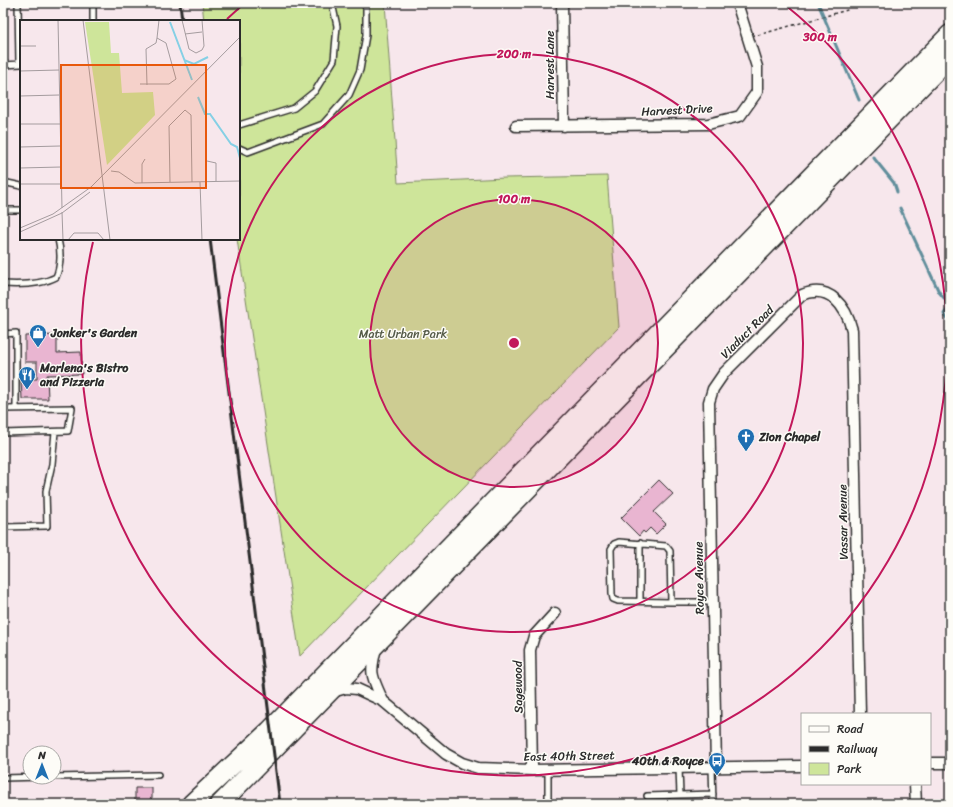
<svg xmlns="http://www.w3.org/2000/svg" width="953" height="807" font-family="Sriracha,sans-serif">
<rect width="100%" height="100%" fill="#f7e7ec"/>
<filter id="ink" filterUnits="userSpaceOnUse"><feTurbulence type="fractalNoise" baseFrequency=".025" numOctaves="2"/><feDisplacementMap in="SourceGraphic" scale="8" xChannelSelector="R" yChannelSelector="G"/><feConvolveMatrix kernelMatrix="1 2 1 2 8 2 1 2 1" color-interpolation-filters="sRGB"/></filter>
<g filter="url(#ink)">
<path fill="#cee59a" stroke="#7c8862" d="M202,3H385L398,183L505,178L607,176L619,327L300,656L237,239H239V21H204Z"/>
<g fill="none" stroke-linecap="round" stroke-linejoin="round">
<path stroke="#618e9b" stroke-width="3" d="M818,3L859,100
M873,157L894,183L897,192
M900,208L939,292L944,298L950,300
M950,306L944,314L949,321L950,320"/>
</g>
<path fill="#e9b5d1" stroke="#2b2b2b" d="M57,335V353L81,352L82,374L47,375L48,399H22L21,379H37V362H25V336Z
M659,480L673,494L654,512L666,524L656,534L650,528L645,533L643,531L639,536L621,518Z
M135,788H152V798L144,804H135Z"/>
<g fill="none" stroke-linecap="round" stroke-linejoin="round">
<defs>
<path id="lane" d="M18,3L19,64
M93,3V21
M3,65L21,64
M239,125L294,108L315,91L334,60L337,26L332,3
M239,148L248,152L323,124L349,95L360,70L366,35V8L364,3
M3,182L21,186
M3,210H21
M3,284C20,285 41,285 56,277C61,266 61,251 58,239
M3,334L16,333V409
M3,409L72,408L68,431L3,433
M3,527L47,526L46,491L52,464L55,432
M619,542L666,546L670,551L671,602L618,601L613,599L612,594L611,549L614,544Z
M640,601V543
M671,602H713
M712,767L713,804
M54,777L158,775
M3,778L43,777
M680,795L713,794
M647,796L680,795L679,768
M548,804V770"/>
<path id="street" d="M562,3L564,126
M516,126L708,124L740,116L757,92V67L737,3
M376,648C369,675 372,676 383,701
M332,692L346,688L357,689L383,701L446,754L462,763L478,768L532,770L802,766
M930,763H950
M716,767L709,402L713,389L724,373L802,295C830,283 846,307 852,330L860,714
M532,770L530,650L534,636L555,613
M915,784L916,804"/>
<path id="highway" d="M191,804L269,731L950,34
M220,804L950,57"/>
</defs>
<use href="#lane" stroke="#2b2b2b" stroke-width="8"/>
<use href="#street" stroke="#2b2b2b" stroke-width="13"/>
<use href="#highway" stroke="#2b2b2b" stroke-width="21"/>
<path stroke="#2b2b2b" stroke-width="1.5" stroke-dasharray="3 3" stroke-linecap="butt" d="M758,35L847,10L851,3"/>
<use href="#lane" stroke="#fdfcf7" stroke-width="5"/>
<use href="#street" stroke="#fdfcf7" stroke-width="10"/>
<use href="#highway" stroke="#fdfcf7" stroke-width="18"/>
<path stroke="#2b2b2b" stroke-width="3" d="M180,3L182,21
M210,239L280,804"/>
</g>
</g>
<circle cx="514" cy="343" r="144" fill="#c2185b" fill-opacity=".12"/>
<g fill="none" stroke="#c2185b" stroke-width="2">
<circle cx="514" cy="343" r="144"/>
<circle cx="514" cy="343" r="289"/>
<path d="M227 19A433 433 0 0 1 244 4M784 4A433 433 0 1 1 93 242"/>
</g>
<defs>
<symbol id="shop-pin" viewBox="-11 -11 22 30"><path d="M0 17L-7.5 6A9.5 9.5 0 1 1 7.5 6Z" fill="#1f6fb2" stroke="#fdfcf7"/><path d="M-5-2.5h2.3a2.7 3.5 0 0 1 5.4 0H5L5.5 6h-11ZM-1.5-2.5h3a1.5 2.3 0 0 0-3 0Z" fill="#fff"/></symbol>
<symbol id="restaurant-pin" viewBox="-11 -11 22 30"><path d="M0 17L-7.5 6A9.5 9.5 0 1 1 7.5 6Z" fill="#1f6fb2" stroke="#fdfcf7"/><path d="M-5-6h1v4h1v-4h1v4h1v-4h1v5L-1.5 .5V6h-2V.5L-5-1ZM5-6V6H3V1.5H1.5Q1.5-4 5-6Z" fill="#fff"/></symbol>
<symbol id="church-pin" viewBox="-11 -11 22 30"><path d="M0 17L-7.5 6A9.5 9.5 0 1 1 7.5 6Z" fill="#1f6fb2" stroke="#fdfcf7"/><path d="M-1.2-6h2.4v3.5h3.3v2.4h-3.3V6h-2.4V-.1h-3.3v-2.4h3.3Z" fill="#fff"/></symbol>
<symbol id="bus-pin" viewBox="-11 -11 22 30"><path d="M0 17L-7.5 6A9.5 9.5 0 1 1 7.5 6Z" fill="#1f6fb2" stroke="#fdfcf7"/><path d="M-5-6H5V4H4V6H2V4H-2V6H-4V4H-5ZM-3.5-4V0h7V-4ZM-3.5 1.2v1.5H-2V1.2ZM2 1.2v1.5H3.5V1.2Z" fill="#fff"/></symbol>
</defs>
<g fill-rule="evenodd">
<use href="#shop-pin" x="28" y="323" width="20" height="27"/>
<use href="#restaurant-pin" x="17" y="365" width="20" height="27"/>
<use href="#church-pin" x="736" y="427" width="20" height="27"/>
<use href="#bus-pin" x="707" y="751" width="20" height="27"/>
</g>
<g text-anchor="middle" dominant-baseline="central" stroke-width="3" stroke-linejoin="round" paint-order="stroke">
<g font-size="12" fill="#2b2b2b" stroke="#fdfcf7">
<text transform="translate(550 65) rotate(-90)">Harvest Lane</text>
<text transform="translate(677 110) rotate(-3)">Harvest Drive</text>
<text transform="translate(747 332) rotate(-45)">Viaduct Road</text>
<text transform="translate(843 522) rotate(-91)">Vassar Avenue</text>
<text transform="translate(699 578) rotate(-91)">Royce Avenue</text>
<text transform="translate(518 687) rotate(-91)">Sagewood</text>
<text transform="translate(569 756) rotate(-1)">East 40th Street</text>
</g>
<g font-size="12" font-weight="bold" fill="#2b2b2b" stroke="#fdfcf7" text-anchor="start">
<text x="51" y="333">Jonker's Garden</text>
<text x="40" y="368">Marlena's Bistro<tspan x="40" dy="14">and Pizzeria</tspan></text>
<text x="759" y="437">Zion Chapel</text>
<text x="704" y="761" text-anchor="end">40th &amp; Royce</text>
</g>
<g font-size="12" fill="#545a47" stroke="#fdfcf7">
<text x="403" y="334">Matt Urban Park</text>
</g>
</g>
<g transform="translate(20 20)">
<rect width="220" height="220" fill="#f7e7ec"/>
<path d="M65,2H89L91,33H99L102,73L133,72L135,95L87,145Z" fill="#cee59a"/>
<path fill="none" stroke="#85d0e5" stroke-width="2" d="M150,2L172,60M164,40L174,44L188,37M178,77L185,94H190L211,124L217,127L220,138"/>
<path fill="none" stroke="#a59c9f" stroke-width="1" d="M0,0H24M38,0L42,188M63,0L90,220M162,0L169,29L176,33L182,30L184,26L182,0M165,14L182,12M0,26H16M0,51L39,50M120,64H149L156,59L146,23L137,18L139,0M127,65L126,29L136,23L137,18M0,76L39,75M0,104H40M0,127L40,126M187,141L196,143V161M0,148L41,147M91,151L99,152L115,163L220,161M150,162L149,106L165,90L171,95L172,162M180,162L182,220M122,163V144L125,139M0,164H41M42,192L43,220M0,208L33,194L71,167L220,17M0,212L42,193L70,172M48,220L54,213H78L84,220"/>
<path fill="#e8590c" fill-opacity="0.15" stroke="#e8590c" stroke-width="2" d="M41,45H186V168H41Z"/>
<rect width="220" height="220" fill="none" stroke="#2b2b2b" stroke-width="2"/>
</g>
<circle cx="514" cy="343" r="6" fill="#c2185b" stroke="#fdfcf7" stroke-width="2"/>
<g font-size="12" text-anchor="middle" font-weight="bold" fill="#c2185b" stroke="#fdfcf7" stroke-width="3" stroke-linejoin="round" paint-order="stroke">
<text x="820" y="41">300 m</text>
<text x="514" y="58">200 m</text>
<text x="514" y="203">100 m</text>
</g>
<rect width="953" height="807" fill="none" stroke="#fdfcf7" stroke-width="16"/>
<rect x="8" y="8" width="937" height="791" fill="none" stroke="#2b2b2b" stroke-width="1.5" filter="url(#ink)"/>
<rect x="801" y="713" width="130" height="72" fill="#fdfcf7" stroke="#a9a8a5"/>
<rect x="809" y="726" width="20" height="6" fill="#fdfcf7" stroke="#a9a8a5"/>
<text x="837" y="733" font-size="12" fill="#2b2b2b">Road</text>
<rect x="809" y="746" width="20" height="6" fill="#2b2b2b" stroke="#a9a8a5"/>
<text x="837" y="753" font-size="12" fill="#2b2b2b">Railway</text>
<rect x="809" y="763" width="20" height="12" fill="#cee59a" stroke="#a9a8a5"/>
<text x="837" y="773" font-size="12" fill="#2b2b2b">Park</text>
<g transform="translate(42 765)"><circle r="19" fill="#fdfcf7" stroke="#a9a8a5"/>
<path d="M0-3L7 15L0 10L-7 15Z" fill="#1f6fb2"/>
<text y="-6" font-size="11" font-weight="bold" text-anchor="middle" fill="#2b2b2b">N</text>
</g>
</svg>
